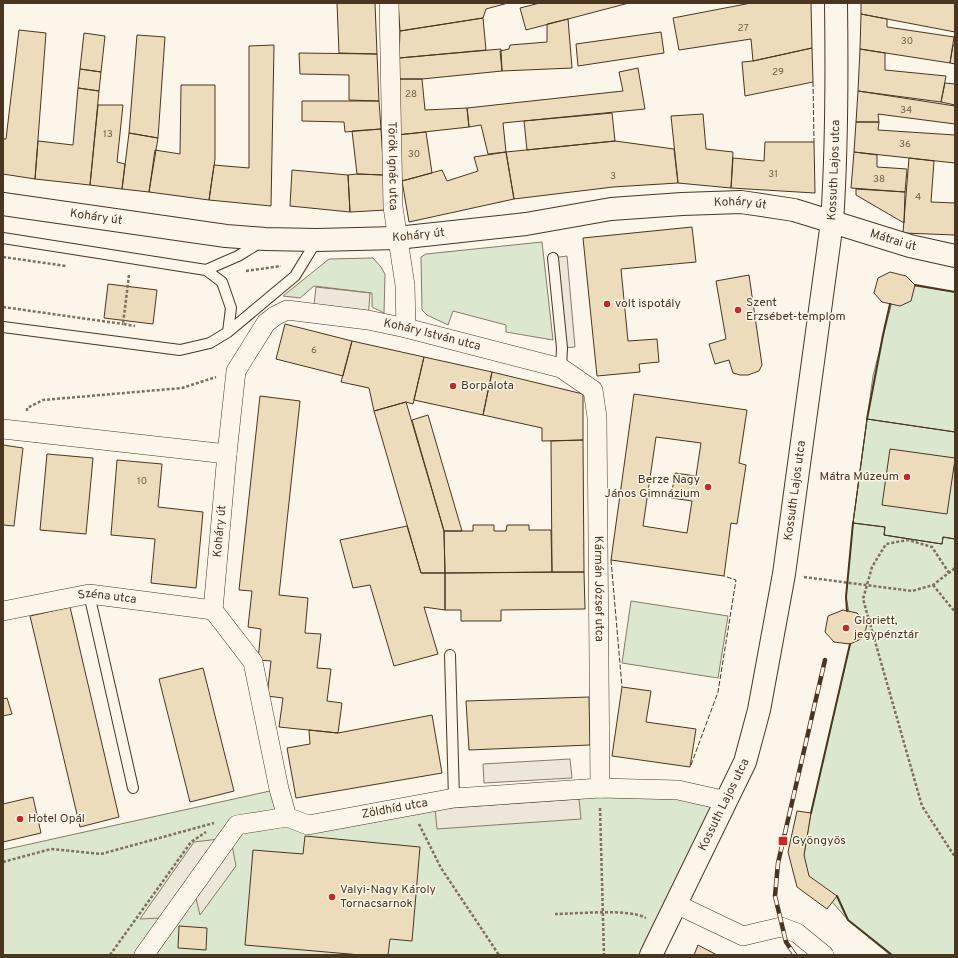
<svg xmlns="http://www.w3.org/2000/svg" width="958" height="958" font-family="Overpass,sans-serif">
<rect width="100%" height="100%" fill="#fbf6e9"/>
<path fill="#dce7d0" stroke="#887966" d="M542,242L553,340L506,332V325L453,311L448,325L427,315L422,310L421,257L426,254Z
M373,258L381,267L385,274L384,313L372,307V293L314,286L300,298L283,296L329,259Z
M896,286H915L955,292V955H890L848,920L802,868L811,813L853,632L846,597L853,523L873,376Z
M631,601L728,616L718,678L622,663Z
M600,788L727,801L651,955H3V850L279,789L287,817L308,825Z"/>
<path fill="#ede7d9" stroke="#887966" d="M567,256L575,347L562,348L553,258Z
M316,287L370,293L368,320L313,314Z
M570,759L572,778L484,783L483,764Z
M579,799L581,819L437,829L435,809Z
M219,839L160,918L140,919L194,842Z
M232,845L236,866L200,915L195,894Z"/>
<path fill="#ecdcbc" stroke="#4a3520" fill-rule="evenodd" d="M337,3H375L377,54L339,53Z
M398,3H508L486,9L483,18L400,31Z
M540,3H629L526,30L520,8Z
M751,3H811L812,48L753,61L751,39L679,50L673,18Z
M861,3H955V32L861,14Z
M861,14L887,19V27L954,37L950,63L860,49Z
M483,18L486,50L399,58L400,31Z
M568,19L572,68L502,71L500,51L509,49L510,45L547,42V24Z
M19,30L46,33L35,179L3,174V139H6Z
M661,32L664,53L578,66L576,44Z
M84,33L105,36L101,72L80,69Z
M137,35L165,37L158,138L129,133Z
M274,45L271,206L209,200L214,165L249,168V46Z
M953,45H955V64L950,63Z
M812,48L813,82L745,96L742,62L753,61Z
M501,49L502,71L422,79H399V58Z
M860,49L885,53V70L946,76L941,102L858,91Z
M299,53L377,54L379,101L349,100V75L300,74Z
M638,68L645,109L503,123L506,152L488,154L481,125L469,127L467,108L623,91L619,72Z
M80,69L101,72L99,91L78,88Z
M399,79H422L425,110L467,108L469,127L397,135Z
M945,83L955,84V105L941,102Z
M181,85H215V159L209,200L149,192L155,150L180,154Z
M78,88L99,91L90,185L35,179L38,141L73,145Z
M858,91L955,106V124L878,114L879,122H856Z
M302,101H379L381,129L345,132L344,122L302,121Z
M98,105H123L117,162L125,164L122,189L90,185Z
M612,113L615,141L527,150L524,121Z
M703,114L706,149L733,152L731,188L678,183L671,116Z
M856,122H879L878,130L955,135V163L854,152Z
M381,129L384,175L357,174L352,131Z
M426,132L432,173L402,181L397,135Z
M129,133L158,138L149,192L122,189Z
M615,141L674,149L678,183L613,187L514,199L506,152Z
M765,142H814L815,193L731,188L733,158L764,161Z
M506,152L514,199L409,222L402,181L442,170L447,181L478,171L474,157Z
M854,152L877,155V167L907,169L905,192L851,188Z
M909,158L934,161L931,202L955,203V235L903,233Z
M292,170L348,175L350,212L290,206Z
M357,174L384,175L386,210L350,212L348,175Z
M856,189L905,192L904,223L856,195Z
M692,227L696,262L621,269L628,341L657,339L659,362L639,364L640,372L597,376L583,238Z
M890,272L906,276L915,285L911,301L900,306L882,302L874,293L878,278Z
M749,275L762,365L759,371L748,375H740L733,373L729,360L715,364L709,344L726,339L716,281Z
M108,284L157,290L153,324L104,318Z
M285,324L352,341L343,376L276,359Z
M352,341L424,357L413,404L406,402L374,411L369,388L341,382Z
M424,357L492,372L483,415L414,400Z
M492,372L583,394V440L542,441V428L483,415Z
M634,394L747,410L739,463L746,465L737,524L731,523L724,576L611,560ZM656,437L701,443L696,476L675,473L671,498L692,501L687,533L643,526Z
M260,396L300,401L279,595L308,598L305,633L321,634L317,668L331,669L327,701L342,703L338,733L279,727L283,698L267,696L271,661L258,660L261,629L248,627L252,591L239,590Z
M406,402L444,531L445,573H421L374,411Z
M428,415L462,531H444L412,420Z
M867,419L955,432V458L890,449L882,505L947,514L955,459V539L943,537L942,544L884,535L885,527L853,523Z
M867,419L955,432V539L943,537L942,544L884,535L885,527L853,523Z
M583,440L584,572H552L551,441Z
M3,445L23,448L14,526L3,525Z
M47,454L93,458L86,534L40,530Z
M117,460L162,464L158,507L203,512L196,588L151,583L155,539L111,535Z
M473,525H494V531H506L507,525H529V530H551L552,572L445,573L444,531H473Z
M407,526L421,573H445V610L424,607L438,654L394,666L370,585L353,588L340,540Z
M584,572L585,609L501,610V621H461V610H445V573Z
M70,607L119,817L80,827L30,616Z
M843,610L857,613L867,625L863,638L850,644L834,642L825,632L828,616Z
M203,668L234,791L190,802L159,679Z
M622,687L651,691L646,722L696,729L690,767L612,756Z
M589,697L590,745L469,750L466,701Z
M7,698L12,714L3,716V699Z
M432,715L442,773L296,798L287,748L310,744L309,730L338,733Z
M33,797L41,833L3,842V804Z
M797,811L811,813L804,855L809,876L837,896L827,909L797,887L788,852Z
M305,836L420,847L412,941L390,939L388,955H361L245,945L253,850L303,854Z
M179,926L207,928L206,950L178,948Z
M698,945L717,955H694Z"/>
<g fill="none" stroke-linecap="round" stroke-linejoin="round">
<defs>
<path id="service" d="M3,238L206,270L222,282L231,308L228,332
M553,258L562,348L561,368
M206,270L238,256L261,242
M3,327L180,350L210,343L228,332L295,276L317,240
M89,594L133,788
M450,655L454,798"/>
<g id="minor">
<path id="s1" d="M389,3L393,207L405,285L406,328"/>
<path d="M3,429L227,454"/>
<path id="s2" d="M213,610L227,454L236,371L266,323L275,316L287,310L368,320L406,328L561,368L593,390L597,417L600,788"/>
<path id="s3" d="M213,610L253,662L279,789L287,817L308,825L454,798L600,788L678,790L727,801"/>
<path id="s4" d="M3,611L89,594L213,610"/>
<path d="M676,904L743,936L781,927L797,933L824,955"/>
<path d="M144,955L237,825L287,817"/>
</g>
<g id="tertiary">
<path id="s5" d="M651,955L745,762L759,710L784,574L832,222"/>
</g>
<g id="secondary">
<path id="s6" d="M832,222C837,149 837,76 836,3"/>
</g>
<g id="primary">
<path id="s7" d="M3,204L226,236L265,239L317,240L397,238L526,224L611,209L682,204L741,202L794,210L910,246L955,256"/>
</g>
</defs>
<use href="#service" stroke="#4a3520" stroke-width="12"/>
<use href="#minor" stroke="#4a3520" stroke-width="20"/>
<use href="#tertiary" stroke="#4a3520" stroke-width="24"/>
<use href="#secondary" stroke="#4a3520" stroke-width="24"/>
<use href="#primary" stroke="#4a3520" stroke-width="24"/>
<path stroke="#7f6f5c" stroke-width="2.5" stroke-dasharray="3 2" stroke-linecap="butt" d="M3,257L66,266
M246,271L281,266
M129,275L123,324L135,326
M3,307L123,324
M27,411V408L43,400L182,388L216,377
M949,573L932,547L908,540L886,544L872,567L863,599L922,806L955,857
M804,577L912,591L933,585L955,568
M933,585L955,612
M600,808L604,955
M419,824L441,868L499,955
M3,862L51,849L101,854L214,823
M555,914C577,914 628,908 646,918
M110,955L191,842L206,832"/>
<use href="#service" stroke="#fbf6e9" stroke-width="10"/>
<use href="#minor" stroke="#fbf6e9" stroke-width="19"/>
<use href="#tertiary" stroke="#fbf6e9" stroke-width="22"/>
<use href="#secondary" stroke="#fbf6e9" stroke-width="22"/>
<use href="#primary" stroke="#fbf6e9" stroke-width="22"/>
<defs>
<path id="rail" d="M795,955L786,942L775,896L778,863L825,660"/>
</defs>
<use href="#rail" stroke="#4a3520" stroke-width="4.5"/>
<use href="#rail" stroke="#fbf6e9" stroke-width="3" stroke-dasharray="9" stroke-linecap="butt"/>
<path stroke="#4a3520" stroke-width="1" stroke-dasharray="5 2" stroke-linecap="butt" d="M813,82L814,142
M611,560L622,687
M691,765L718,692L736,580L724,576"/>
<path stroke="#4a3520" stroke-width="2" d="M915,285L955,292
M867,419L883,335L890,304
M847,611L846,597L853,523
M811,813L850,644
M837,896L848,920L892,955"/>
</g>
<g fill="#c62828" stroke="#fbf6e9" stroke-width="1.5">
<circle cx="607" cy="304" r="4"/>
<circle cx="738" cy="310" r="4"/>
<circle cx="453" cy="386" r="4"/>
<circle cx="907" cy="477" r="4"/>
<circle cx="708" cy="487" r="4"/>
<circle cx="846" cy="628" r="4"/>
<circle cx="20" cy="819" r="4"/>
<rect x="778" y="836" width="10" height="10" rx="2"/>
<circle cx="332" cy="897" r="4"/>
</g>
<g text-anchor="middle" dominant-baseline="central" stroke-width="3" stroke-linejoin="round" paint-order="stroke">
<g font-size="10" fill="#725f47">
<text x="743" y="28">27</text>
<text x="907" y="41">30</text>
<text x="778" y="72">29</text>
<text x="411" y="94">28</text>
<text x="906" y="110">34</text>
<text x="108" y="134">13</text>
<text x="905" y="144">36</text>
<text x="414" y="154">30</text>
<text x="773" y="174">31</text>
<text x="613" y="176">3</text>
<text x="879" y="179">38</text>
<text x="918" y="197">4</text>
<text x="314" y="350">6</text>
<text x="142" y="481">10</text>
</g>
<g font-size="12" fill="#4a3520" stroke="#fbf6e9">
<text stroke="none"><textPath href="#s1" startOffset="163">Török Ignác utca</textPath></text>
<text stroke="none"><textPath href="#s6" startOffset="52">Kossuth Lajos utca</textPath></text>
<text stroke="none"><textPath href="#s7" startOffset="742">Koháry út</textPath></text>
<text stroke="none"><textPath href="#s7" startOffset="94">Koháry út</textPath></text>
<text stroke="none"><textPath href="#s7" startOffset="418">Koháry út</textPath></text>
<text stroke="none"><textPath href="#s7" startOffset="900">Mátrai út</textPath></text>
<text stroke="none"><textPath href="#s2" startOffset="469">Koháry István utca</textPath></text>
<text stroke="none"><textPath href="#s5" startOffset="491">Kossuth Lajos utca</textPath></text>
<text stroke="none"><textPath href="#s2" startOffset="79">Koháry út</textPath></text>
<text stroke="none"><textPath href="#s2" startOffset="840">Kármán József utca</textPath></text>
<text stroke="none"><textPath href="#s4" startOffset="106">Széna utca</textPath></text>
<text stroke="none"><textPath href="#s5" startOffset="167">Kossuth Lajos utca</textPath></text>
<text stroke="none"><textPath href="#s3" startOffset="335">Zöldhíd utca</textPath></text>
</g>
<g font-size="12" fill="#4a3520" stroke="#fbf6e9" text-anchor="start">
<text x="746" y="303">Szent<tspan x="746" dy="14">Erzsébet-templom</tspan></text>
<text x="615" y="304">volt ispotály</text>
<text x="461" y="386">Borpalota</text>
<text x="899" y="477" text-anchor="end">Mátra Múzeum</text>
<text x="700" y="480" text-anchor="end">Berze Nagy<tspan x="700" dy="14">János Gimnázium</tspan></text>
<text x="854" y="621">Gloriett,<tspan x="854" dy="14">jegypénztár</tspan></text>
<text x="28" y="819">Hotel Opál</text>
<text x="792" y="841">Gyöngyös</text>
<text x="340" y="890">Valyi-Nagy Károly<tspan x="340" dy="14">Tornacsarnok</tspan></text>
</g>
</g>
<rect width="958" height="958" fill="none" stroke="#4a3520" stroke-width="8"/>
</svg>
